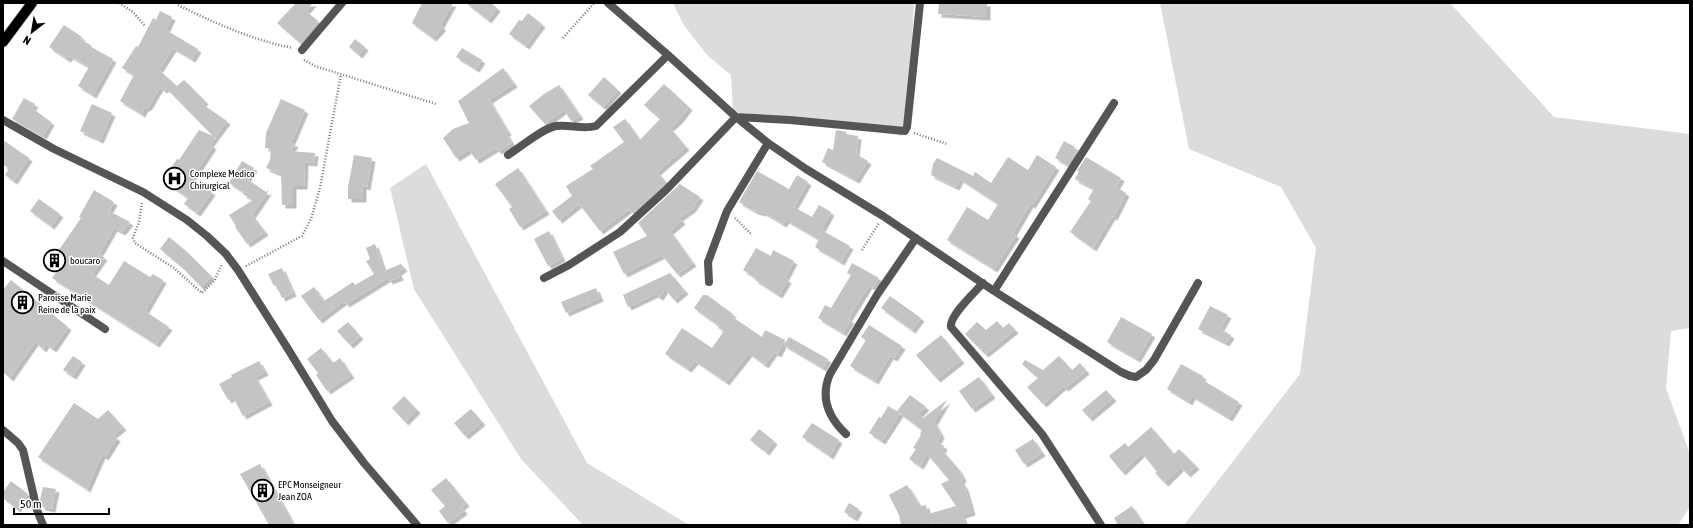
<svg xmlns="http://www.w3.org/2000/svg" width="1693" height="528" font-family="'Asap Condensed',sans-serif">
<defs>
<filter id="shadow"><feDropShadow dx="3.5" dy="3.5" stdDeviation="0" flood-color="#0004"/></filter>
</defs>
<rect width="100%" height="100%" fill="#fff"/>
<path fill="#dcdcdc" d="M673,3H914L911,64L902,136C846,126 790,118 733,112L731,75L707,55L683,24Z
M1160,3H1450L1554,117L1690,134V328L1671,331L1666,388L1690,454V507L1678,525H1184L1300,374L1316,248L1281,187L1189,149Z
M426,164L587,463L689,525H583L521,459L414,289L390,188Z"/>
<path fill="#c4c4c4" filter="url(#shadow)" d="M296,3H313L306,11L318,21L300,43L277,23Z
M422,3H453L440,26L443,27L433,38L412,23Z
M466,3H491L497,8L488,20Z
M939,3H987V17L938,14Z
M160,11L172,17L166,30L198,49L192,59L173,48L159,70L177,86L184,80L205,101L202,104L227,121L210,144L213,146L192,178L212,192L197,213L184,204L188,198L162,180L177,159L179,160L199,130L213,136L166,88L164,90L160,87L149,106L144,109L142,114L120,101L134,75L122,68L136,46L138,47L153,18L156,20Z
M528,13L542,24L526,46L509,34L519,20L522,21Z
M64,25L82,37L80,39L92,46L91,47L113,59L93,95L78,86L89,67L70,56L67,59L49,47Z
M355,39L365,47L359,55L349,47Z
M462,48L482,60L476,69L456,57Z
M503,68L514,84L489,100L508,132L506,133L512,143L498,151L496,148L476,160L469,150L456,158L443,138L453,129L469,123L458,101Z
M604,77L618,90L603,107L588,95Z
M664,84L689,107L679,120L670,128L686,147L657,172L666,182L632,213L629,209L600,231L579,204L559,220L552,211L572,196L566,186L593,169L590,166L624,142L613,127L625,119L640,140L660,119L644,105Z
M559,85L580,116L571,121L564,110L545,124L529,106L544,94Z
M24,98L35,104L32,108L51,122L43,136L12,119Z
M281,99L305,110L291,143H295L291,151L315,153L314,163L305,162L304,186H293V205H282L281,171L280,174L266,168L270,160L271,148H265L266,133Z
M92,104L112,113L100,140L80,131Z
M836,130L847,132L846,134L858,136L856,154L868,161L856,180L822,162L828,148L833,150Z
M3,140L29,158L14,181L5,175L9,168L4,165L3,166Z
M1064,141L1075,147L1073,150L1076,152L1068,165L1055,158Z
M354,155L372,158L367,187L363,186V199H348V187Z
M1037,155L1056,167L1032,205L1030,204L1013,233L1016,235L994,269L947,240L967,207L988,220L998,204L960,179L956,187L931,175L933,164L937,158L973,176L975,172L991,183L1008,157L1028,170Z
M1086,157L1121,178L1116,187L1126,193L1114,217L1112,216L1093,248L1070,232L1091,201L1088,199L1094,189L1075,179L1079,171H1077Z
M242,161L254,168L247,179L266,192L269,190L252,215L265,232L247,244L235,227L236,226L229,215L253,200L243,194L244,192L229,183Z
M518,168L546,211L520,227L509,209L512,207L495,184Z
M757,171L789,189L797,175L808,182L794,207L812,217L819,205L831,212L817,238L786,220L783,224L763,212V213L755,211L739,202Z
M680,184L700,197L692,209L679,218L682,221L670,231L693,263L677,274L662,255L624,274L613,252L647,236L638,223Z
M94,190L114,202L109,211L130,222L122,232L114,228L99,254L104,257L92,274L109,285L124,261L150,277L153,274L163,280L145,311L169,327L156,344L52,278L58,270L49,262L51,256L56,254L81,218L79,217Z
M39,199L60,214L51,226L30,211Z
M549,231L562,258L548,266L534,239Z
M823,231L850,246L841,262L815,247Z
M169,237L186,251L211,276L201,287L183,268L160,249Z
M375,244L384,271L401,264L404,268L398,272L400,277L389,281L388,278L346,304L344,301L319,320L301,296L314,287L324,301L353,282L355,285L374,274L366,261L370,259L366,248Z
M756,248L771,256L773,250L794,261L785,278L788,280L779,295L755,280L756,278L743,270Z
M852,263L879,278L873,288L869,285L848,319L851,320L843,333L818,318L825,305L831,308L851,275L847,273Z
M282,268L293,293L282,298L276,285L274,286L268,274Z
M670,273L685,291L674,300L665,289L660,297L655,294L628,307L623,295Z
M11,280L68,327L53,349L46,344L43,349L35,342L10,378L3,372V290Z
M596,288L600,298L566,313L561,302Z
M703,295H707L733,314L731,316L762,337L765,330L785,340L778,354L774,352L765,365L749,353L726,382L695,361L688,369L665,354L682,328L712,348L724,331L718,328L719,326L694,308Z
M890,296L921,318L912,330L881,308Z
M1210,306L1228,315L1220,329L1231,335L1226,343L1198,329Z
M1121,317L1152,334L1137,359L1107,342Z
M997,321L1003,328L1009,323L1015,330L985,354L965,334L977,322L986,330Z
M348,322L360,336L350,345L337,331Z
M869,325L902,346L894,358L890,356L875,381L850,366L866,340L861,337Z
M941,335L961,360L937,379L916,355Z
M789,337L828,359L823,368L784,345Z
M321,348L333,363L340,358L351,375L327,391L316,375L318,373L307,359Z
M73,356L82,362L73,376L63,370Z
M1059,356L1072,370L1080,363L1086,371L1065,388L1063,386L1043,404L1027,387L1038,378L1022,364L1025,360L1043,370Z
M259,361L265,372L255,377L269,402L243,416L233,397L228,400L219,384L232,377L231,375Z
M1181,364L1203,376L1201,379L1239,402L1229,418L1192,396L1189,402L1167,389Z
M979,377L992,395L972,409L959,391Z
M1106,390L1113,398L1089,418L1082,410Z
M910,395L926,407L919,414L923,418L947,400L934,422L941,435L937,442L944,446L942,450L959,470L963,478L961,481L965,487L972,512L962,515L965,525H942L941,522L922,525H901L899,515L889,495L907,485L920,506L926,505L928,514L956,506L941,484L949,480L927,454L920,466L909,459L916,449L913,448L921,435L920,434L922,430L897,411Z
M404,396L417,410L405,422L392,408Z
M74,403L98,419L108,410L123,427L113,435L117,438L105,457L102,455L87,489L38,457Z
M888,406L900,413L882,441L869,433L879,417L881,418Z
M471,409L482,422L465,436L454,423Z
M812,423L839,440L830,456L802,437Z
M1151,427L1174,454L1179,449L1196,466L1187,474L1181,467L1165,483L1155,473L1157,472L1142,453L1122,472L1109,456L1125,443L1128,447Z
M759,429L774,441L766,452L750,440Z
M1033,439L1042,453L1024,464L1015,450Z
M260,464L294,525H269L240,474Z
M446,478L466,503L461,507L464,511L448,523L439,511L445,506L431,490Z
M11,481L28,494L17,509L3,498V492Z
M43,487L56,489L52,509L42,507L40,500Z
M849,503L859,509L854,518L844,512Z
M1132,506L1142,522L1137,525H1118L1114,518Z"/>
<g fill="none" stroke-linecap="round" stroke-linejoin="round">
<defs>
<path id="primary" d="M3,42L32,3"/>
</defs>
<use href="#primary" stroke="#dbdbdb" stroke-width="12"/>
<path stroke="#777" stroke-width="2.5" stroke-dasharray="1 2" stroke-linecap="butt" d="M119,3L133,12L145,26
M178,5C215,23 252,40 293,48
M563,38L594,3
M304,60L315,66L436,104
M914,133L947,144
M142,203L139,222L133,238L135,243L174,268L202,293L214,281L222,264
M735,218L752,235
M862,250L879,223
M246,266L302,236L311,219L320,188L341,74"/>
<path stroke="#555" stroke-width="8" d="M608,3L668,55L736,117L768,143L806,169L883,216L994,291L1121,372L1130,376L1136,377L1146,370L1154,360L1198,283
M302,50L342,3
M3,120L54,149L143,192L187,220L207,236L226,254L238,270L288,349L332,421L364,463L417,525
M508,155C521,147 541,129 556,126C569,124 583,130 596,126L668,55
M3,261L105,329
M544,278L569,265L620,232L666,190L736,117L790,120L905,131L907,127L920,3
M709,282L708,262L727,211L768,143
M983,283C975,292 949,316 951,327L1042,434L1101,525
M994,291L1114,103
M3,430L18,443L23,450L37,510L43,525
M846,434C828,417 820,397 830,374L877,295L916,238"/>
<use href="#primary" stroke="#000" stroke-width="10"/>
</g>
<defs>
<symbol id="hospital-ring" viewBox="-11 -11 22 22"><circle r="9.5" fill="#fff" stroke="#000" stroke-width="1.5"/><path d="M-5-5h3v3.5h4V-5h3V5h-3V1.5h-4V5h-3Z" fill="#000"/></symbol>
<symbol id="building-ring" viewBox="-11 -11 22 22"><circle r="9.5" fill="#fff" stroke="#000" stroke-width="1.5"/><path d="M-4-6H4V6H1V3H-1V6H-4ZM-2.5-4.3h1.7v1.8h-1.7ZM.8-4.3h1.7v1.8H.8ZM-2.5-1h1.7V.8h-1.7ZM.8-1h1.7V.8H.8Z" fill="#000"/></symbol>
</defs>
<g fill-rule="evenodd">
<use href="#hospital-ring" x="162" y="166" width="25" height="25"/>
<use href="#building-ring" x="42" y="248" width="25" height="25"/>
<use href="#building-ring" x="10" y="290" width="25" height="25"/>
<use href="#building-ring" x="250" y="478" width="25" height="25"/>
</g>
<g text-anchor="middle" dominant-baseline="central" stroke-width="3" stroke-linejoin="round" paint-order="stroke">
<g font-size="10" fill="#000" stroke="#fff" text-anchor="start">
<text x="190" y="173">Complexe Medico<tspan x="190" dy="12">Chirurgical</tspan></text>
<text x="70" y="260">boucaro</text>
<text x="38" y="297">Paroisse Marie<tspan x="38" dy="12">Reine de la paix</tspan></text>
<text x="278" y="484">EPC Monseigneur<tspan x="278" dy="12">Jean ZOA</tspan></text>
</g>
</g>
<rect width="1693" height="528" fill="none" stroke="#000000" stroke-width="8"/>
<g transform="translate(32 32) rotate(211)" stroke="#ffffff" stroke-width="3" paint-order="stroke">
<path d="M0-3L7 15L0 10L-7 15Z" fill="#000000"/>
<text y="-6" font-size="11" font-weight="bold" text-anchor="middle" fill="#000000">N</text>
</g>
<path d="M14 508v6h95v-6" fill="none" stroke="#000000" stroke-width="2"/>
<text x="20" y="508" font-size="12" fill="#000000" stroke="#ffffff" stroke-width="3" paint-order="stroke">50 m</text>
</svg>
